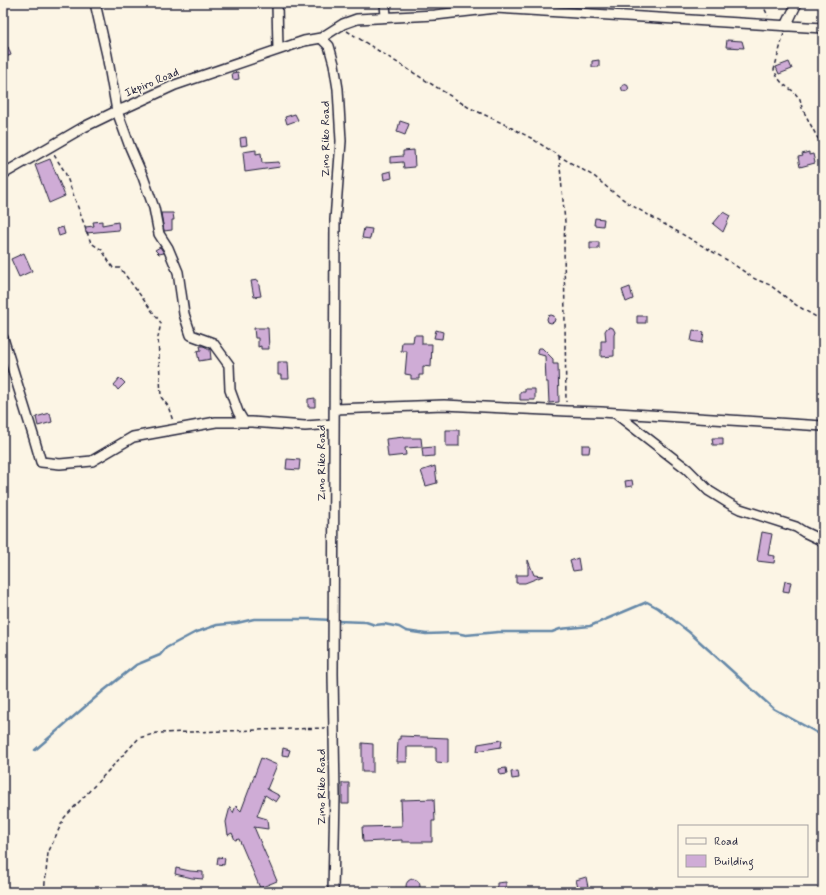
<svg xmlns="http://www.w3.org/2000/svg" width="826" height="895" font-family="Mynerve,sans-serif">
<rect width="100%" height="100%" fill="#fcf5e5"/>
<filter id="ink" filterUnits="userSpaceOnUse"><feTurbulence type="fractalNoise" baseFrequency=".025" numOctaves="2"/><feDisplacementMap in="SourceGraphic" scale="8" xChannelSelector="R" yChannelSelector="G"/><feConvolveMatrix kernelMatrix="1 2 1 2 8 2 1 2 1" color-interpolation-filters="sRGB"/></filter>
<g filter="url(#ink)">
<g fill="none" stroke-linecap="round" stroke-linejoin="round">
<path stroke="#6588a8" stroke-width="2.5" d="M336,621L366,622L375,625L384,624L399,627L406,631L426,634L456,633L466,635L498,632H552L560,629L590,626L647,602L658,608L689,632L774,709L823,736
M35,750L102,692L136,665L160,655L166,648L194,633L217,625L237,623L254,619H313L331,620"/>
</g>
<path fill="#cfacd6" stroke="#22223b" d="M727,40L742,41L744,48L726,47Z
M8,47L11,55L3,58V49Z
M599,60V67H592V61Z
M789,62L792,69L779,74L776,67Z
M238,72L239,79L233,80L232,73Z
M621.5 88a3.5 3.5 0 1 1 7 0a3.5 3.5 0 1 1-7 0Z
M295,114L298,120L287,124L285,117Z
M400,121L409,124L405,135L397,132Z
M246,137L247,145L241,146L240,138Z
M256,150V154L261,153L262,163L279,162L280,167L245,172L243,152Z
M414,150L415,167L404,168L403,162L390,163V157L403,156V151Z
M809,152V155L813,154L815,163L800,167L798,157L803,156L802,154Z
M50,159L65,196L49,203L35,165Z
M391,171L392,178L384,180L383,173Z
M723,212L730,216L723,232L713,224Z
M161,213H173L174,220H172V230L164,231Z
M595,218L604,219L603,226L594,225Z
M102,221V225L118,222L119,230L86,233L85,227L94,226L93,222Z
M63,227L65,234L59,236L57,229Z
M364,228L372,229L370,239L362,238Z
M590,242H599V249H590Z
M160,247L164,253L159,254L155,250Z
M24,253L32,271L19,277L11,259Z
M258,280L261,296L254,297L251,281Z
M630,287L633,299L626,302L622,290Z
M547 319a4 4 0 1 1 8 0a4 4 0 1 1-8 0Z
M637,316H646V323H637Z
M609,327L613,328L615,332L614,335V356L601,357V341H606L605,331L607,328Z
M254,328H268L269,349H261V346L258,347V338H255Z
M436,330L443,332L442,339L434,338Z
M693,330L704,332L702,343L691,341Z
M414,335H422V344H432L431,367L423,366V375H419V379H411V375L405,374L407,351H401L402,342H413Z
M200,346H203L206,347L207,349H210L211,359L199,361L197,351L201,350Z
M538,348H542L553,359V364H558L559,402L549,403L548,382H546L545,356L538,354L537,351Z
M278,362H288L289,379H281V375H278Z
M120,378L125,383L118,390L114,385Z
M525,389H535V400H520V392H525Z
M315,398V407H308V399Z
M50,413L52,422L38,426L36,417Z
M446,430H459V446H446Z
M404,437V438H421L422,447L405,448L406,455L388,457L386,439Z
M712,438H723V445H713Z
M582,445H590L589,453H582Z
M434,447V456L423,457L422,448Z
M287,459L300,460L299,470L286,469Z
M435,466L437,483L426,486L421,471Z
M632,480L633,486L626,487L625,481Z
M762,532L772,534L768,555L775,556L774,563L757,561Z
M578,558L580,570L573,571L570,561Z
M528,560L534,575L543,576L525,583H516V575H528Z
M785,581L791,582L789,592L783,591Z
M400,736L448,738V763L436,762V747H407V762H397L398,739H400Z
M502,740L501,747L477,751L478,744Z
M362,743L373,744V772H362Z
M283,748L290,750L288,756L282,755Z
M261,758L277,765L267,789L280,796L276,802L265,795L257,816L267,819L268,829L254,827L277,881L260,888L239,839L235,840L232,833L228,835L226,822L230,807L233,813L236,806L241,811Z
M506,768L507,774L500,775L499,769Z
M518,771L519,778L512,779L511,772Z
M342,783H349V804H342Z
M434,799L435,821H432V842H402V840L363,842L362,827L402,826L401,800Z
M218,857L225,858L224,865L217,864Z
M176,868L190,871L203,872V879L192,878L175,874Z
M586,877L589,892H579L576,880Z
M406 886a7 7 0 1 1 14 0a7 7 0 1 1-14 0Z
M506,882V892H497V883Z"/>
<g fill="none" stroke-linecap="round" stroke-linejoin="round">
<defs>
<path id="minor" d="M95,3L107,55L117,111L130,147L143,177L154,208L159,234L168,248L178,272L184,314L191,335L213,343L229,365L230,390L238,412L244,422
M277,3L278,50
M385,3L386,17
M786,26L797,3
M321,38L329,46L334,64L338,89L341,141L335,220L333,674L335,795L333,892
M3,174L84,127L117,111L125,108L175,85L304,41L321,38L343,24L357,19L435,15L496,8L823,28
M3,338L34,438L41,462L60,464L92,461L133,437L216,422H252L305,426L334,424
M335,409L444,405L567,411L601,412L823,426
M615,413L687,469L709,491L730,504L740,509L796,527L804,532L823,541"/>
</defs>
<use href="#minor" stroke="#22223b" stroke-width="12"/>
<path stroke="#22223b" stroke-width="1.5" stroke-dasharray="4 3" stroke-linecap="butt" d="M762,3L768,16
M347,31L468,107L504,124L531,138L559,156L595,177L609,189L631,205L727,260L755,279L770,285L796,305L823,321
M784,33L774,70L778,78L783,84L793,91L800,99L802,108L817,137L823,144
M54,155L65,172L91,243L102,250L113,268H120L161,323L158,337L161,397L168,406L173,421
M559,156L565,222L564,244L566,402
M44,892L48,853L64,818L139,738L157,733L325,728"/>
<use href="#minor" stroke="#fcf5e5" stroke-width="9"/>
</g>
</g>
<g text-anchor="middle" dominant-baseline="central" stroke-width="3" stroke-linejoin="round" paint-order="stroke">
<g font-size="12" fill="#22223b" stroke="#fcf5e5">
<text transform="translate(152 83) rotate(-23)">Ikpiro Road</text>
<text transform="translate(326 139) rotate(-90)">Zino Riko Road</text>
<text transform="translate(322 463) rotate(-90)">Zino Riko Road</text>
<text transform="translate(322 787) rotate(-90)">Zino Riko Road</text>
</g>
</g>
<rect width="826" height="895" fill="none" stroke="#fcf5e5" stroke-width="16"/>
<rect x="8" y="8" width="810" height="879" fill="none" stroke="#22223b" stroke-width="1.5" filter="url(#ink)"/>
<rect x="678" y="825" width="130" height="52" fill="#fcf5e5" stroke="#a5a1a1"/>
<rect x="686" y="838" width="20" height="6" fill="#fcf5e5" stroke="#a5a1a1"/>
<text x="714" y="845" font-size="12" fill="#22223b">Road</text>
<rect x="686" y="855" width="20" height="12" fill="#cfacd6" stroke="#a5a1a1"/>
<text x="714" y="865" font-size="12" fill="#22223b">Building</text>
</svg>
